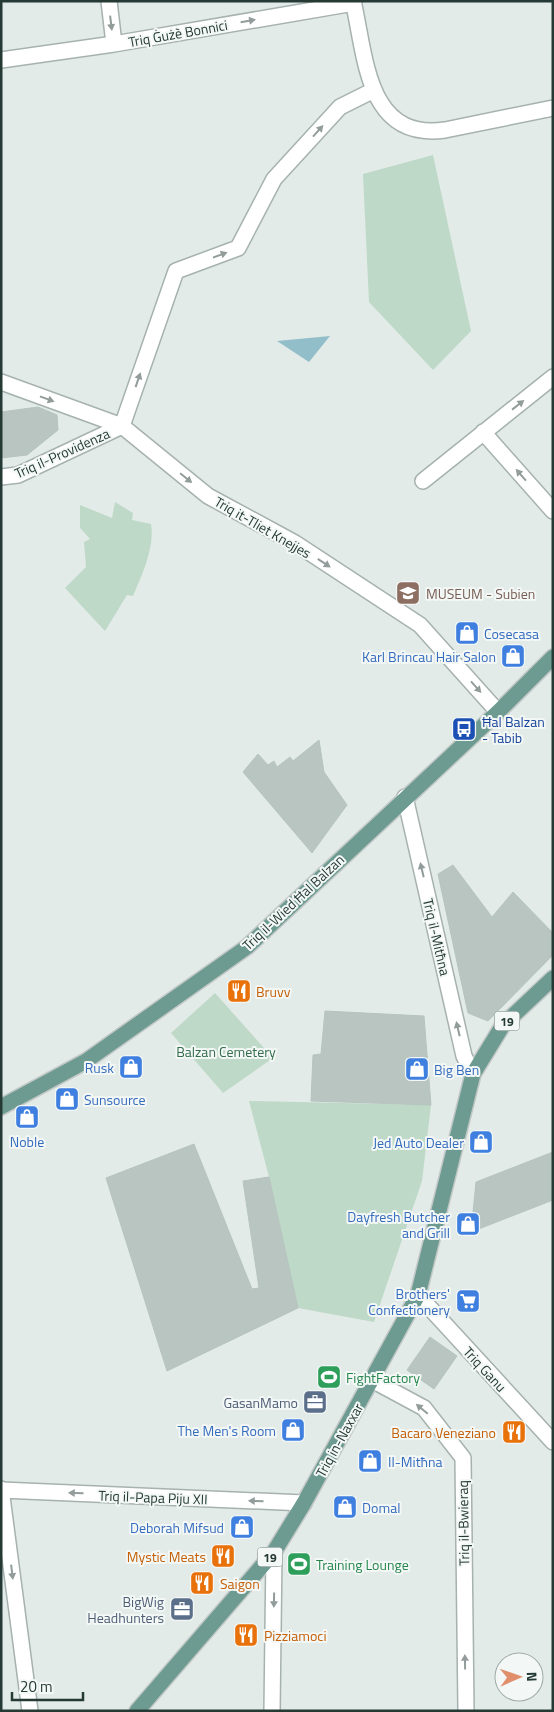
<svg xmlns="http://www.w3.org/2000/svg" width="554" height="1712" font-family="'Titillium Web',sans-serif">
<rect width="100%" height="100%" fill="#e3ebe8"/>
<path fill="#bed9c7" d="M433,155L471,331L433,370L369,302L363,174Z
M115,502L133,513L132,520L151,524C155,547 142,575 133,596L127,595L105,631L65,588L86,567L84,542L90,539L80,528V505L112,518Z
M215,993L273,1058L223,1093L171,1033Z
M249,1101L431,1105L422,1181L374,1322L298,1308L269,1177Z"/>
<path fill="#92bec9" d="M330,336L309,362L277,341Z"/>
<path fill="#b8c5c1" stroke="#b6c4bf" d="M38,407L57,415L58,430L27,455L1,458V412Z
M319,740L324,772L347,805L312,853L243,772L258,754L268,765L274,761L277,767L290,757L293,761Z
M453,865L492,917L513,892L553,933V955L488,1021L468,1013L438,874Z
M325,1011L424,1016L431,1105L311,1101L313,1055L321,1054Z
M194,1144L252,1289L259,1288L243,1181L269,1177L298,1308L167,1371L106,1178Z
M553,1152V1200L471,1232L476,1182Z
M430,1337L457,1356L434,1389L407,1370Z"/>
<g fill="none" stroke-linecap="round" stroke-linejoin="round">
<defs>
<path id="minor" d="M109,1L114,44
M353,1C366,56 366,141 445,130L553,108
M1,60L114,44L354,3
M1,382L122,426L208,496L295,543L420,625L498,712
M483,432L553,511
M1,477L18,475L122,426L176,271L238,248L274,179L340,107L372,91
M423,481L553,377
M405,797L464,1056L473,1074
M418,1295L553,1442
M372,1380L424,1408L463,1458L466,1711
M1,1489L30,1711
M1,1490L304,1503
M272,1711L274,1552"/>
<path id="major" d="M1,1107L86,1061L247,947L498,712L553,657
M137,1711L274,1552L304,1503L418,1295L473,1074L503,1025L553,978"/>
</defs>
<use href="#minor" stroke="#a6b2af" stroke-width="18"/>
<use href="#major" stroke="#c2c8c6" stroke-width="18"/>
<use href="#minor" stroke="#fff" stroke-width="15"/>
<use href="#major" stroke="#6d9b91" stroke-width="15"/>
</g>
<defs><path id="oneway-solid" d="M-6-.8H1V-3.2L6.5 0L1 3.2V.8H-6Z" transform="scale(1.25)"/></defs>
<g fill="#929c9a">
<use href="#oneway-solid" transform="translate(248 21) rotate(-10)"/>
<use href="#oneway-solid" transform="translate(111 23) rotate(83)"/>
<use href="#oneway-solid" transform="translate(318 131) rotate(-48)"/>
<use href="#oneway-solid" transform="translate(220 255) rotate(-20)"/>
<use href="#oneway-solid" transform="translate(138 380) rotate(-71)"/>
<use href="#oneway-solid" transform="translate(47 399) rotate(20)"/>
<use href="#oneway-solid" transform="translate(518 405) rotate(-38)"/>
<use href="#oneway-solid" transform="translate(521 475) rotate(-131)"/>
<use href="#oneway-solid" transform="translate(186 478) rotate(39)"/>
<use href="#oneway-solid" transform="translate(324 563) rotate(33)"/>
<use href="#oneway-solid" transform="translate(476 687) rotate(48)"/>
<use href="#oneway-solid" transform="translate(422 870) rotate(-103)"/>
<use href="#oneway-solid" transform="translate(458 1029) rotate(-103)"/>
<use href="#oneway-solid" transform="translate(422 1409) rotate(-140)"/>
<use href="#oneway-solid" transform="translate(76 1493) rotate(-178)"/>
<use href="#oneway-solid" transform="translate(256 1501) rotate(-178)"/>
<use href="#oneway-solid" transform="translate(12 1572) rotate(83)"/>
<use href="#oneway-solid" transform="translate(274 1600) rotate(91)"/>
<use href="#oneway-solid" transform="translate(465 1662) rotate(-91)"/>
</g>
<defs>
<symbol id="school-square" viewBox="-11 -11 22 22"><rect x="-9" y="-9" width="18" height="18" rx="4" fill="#8d6e63" stroke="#f3f8f6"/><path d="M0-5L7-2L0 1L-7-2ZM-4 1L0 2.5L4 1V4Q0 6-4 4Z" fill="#fff"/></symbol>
<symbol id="shop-square" viewBox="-11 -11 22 22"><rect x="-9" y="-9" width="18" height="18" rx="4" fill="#3f7fe0" stroke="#f3f8f6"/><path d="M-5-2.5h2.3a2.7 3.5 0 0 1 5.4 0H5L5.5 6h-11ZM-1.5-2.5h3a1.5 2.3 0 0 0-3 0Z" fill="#fff"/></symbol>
<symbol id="bus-square" viewBox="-11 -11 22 22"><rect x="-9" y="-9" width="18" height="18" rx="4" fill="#1a4fb4" stroke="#f3f8f6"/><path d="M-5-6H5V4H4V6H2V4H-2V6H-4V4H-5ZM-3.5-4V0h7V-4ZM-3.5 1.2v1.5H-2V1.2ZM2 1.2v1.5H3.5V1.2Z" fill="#fff"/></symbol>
<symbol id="restaurant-square" viewBox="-11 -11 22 22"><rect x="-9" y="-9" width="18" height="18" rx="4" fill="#e8710a" stroke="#f3f8f6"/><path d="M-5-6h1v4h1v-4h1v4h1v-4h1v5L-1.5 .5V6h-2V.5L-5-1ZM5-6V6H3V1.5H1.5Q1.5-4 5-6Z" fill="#fff"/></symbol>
<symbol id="supermarket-square" viewBox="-11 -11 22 22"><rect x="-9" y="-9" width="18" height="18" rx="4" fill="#3f7fe0" stroke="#f3f8f6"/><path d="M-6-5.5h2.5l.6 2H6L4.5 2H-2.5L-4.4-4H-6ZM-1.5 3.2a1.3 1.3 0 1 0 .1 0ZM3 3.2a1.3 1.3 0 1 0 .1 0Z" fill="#fff"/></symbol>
<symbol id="stadium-square" viewBox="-11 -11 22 22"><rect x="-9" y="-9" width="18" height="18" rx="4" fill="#2e9e5b" stroke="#f3f8f6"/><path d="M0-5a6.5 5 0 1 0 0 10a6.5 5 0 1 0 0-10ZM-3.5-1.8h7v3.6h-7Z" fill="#fff"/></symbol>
<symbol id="office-square" viewBox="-11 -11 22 22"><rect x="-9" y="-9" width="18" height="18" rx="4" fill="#5c6f8a" stroke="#f3f8f6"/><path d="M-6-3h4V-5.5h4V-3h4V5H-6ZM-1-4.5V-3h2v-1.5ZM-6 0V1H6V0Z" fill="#fff"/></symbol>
</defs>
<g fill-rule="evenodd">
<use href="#school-square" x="394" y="579" width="28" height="28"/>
<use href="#shop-square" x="453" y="619" width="28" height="28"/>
<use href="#shop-square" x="499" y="642" width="28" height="28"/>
<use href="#bus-square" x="450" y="715" width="28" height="28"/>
<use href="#restaurant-square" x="225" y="977" width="28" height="28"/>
<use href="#shop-square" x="117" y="1053" width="28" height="28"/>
<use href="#shop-square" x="403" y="1055" width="28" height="28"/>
<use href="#shop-square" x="53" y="1085" width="28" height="28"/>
<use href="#shop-square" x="13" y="1103" width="28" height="28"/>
<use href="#shop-square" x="467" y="1128" width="28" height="28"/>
<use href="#shop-square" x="454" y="1210" width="28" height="28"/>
<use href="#supermarket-square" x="454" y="1287" width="28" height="28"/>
<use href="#stadium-square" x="315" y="1363" width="28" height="28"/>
<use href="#office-square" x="301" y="1388" width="28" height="28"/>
<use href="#shop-square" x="279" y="1416" width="28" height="28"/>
<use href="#restaurant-square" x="500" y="1418" width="28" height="28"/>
<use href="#shop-square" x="356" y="1447" width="28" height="28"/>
<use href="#shop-square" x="331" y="1493" width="28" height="28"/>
<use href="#shop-square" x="228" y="1513" width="28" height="28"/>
<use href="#restaurant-square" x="209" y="1542" width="28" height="28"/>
<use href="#stadium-square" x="285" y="1550" width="28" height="28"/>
<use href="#restaurant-square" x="188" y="1569" width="28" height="28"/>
<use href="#office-square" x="168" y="1595" width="28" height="28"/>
<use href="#restaurant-square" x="232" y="1621" width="28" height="28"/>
</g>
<g text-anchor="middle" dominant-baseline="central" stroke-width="4" stroke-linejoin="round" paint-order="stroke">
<g fill="#f3f8f6" stroke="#63736f" stroke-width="1">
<rect x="494.5" y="1011.5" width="25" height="19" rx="4"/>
<rect x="257.5" y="1547.5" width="25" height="19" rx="4"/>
</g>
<g font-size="12" font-weight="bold" fill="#253a35">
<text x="507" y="1021">19</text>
<text x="270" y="1557">19</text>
</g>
<g font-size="14" fill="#253a35" stroke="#f3f8f6">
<text transform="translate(178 33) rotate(-10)">Triq Ġużè Bonnici</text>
<text transform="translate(62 453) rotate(-24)">Triq il-Providenza</text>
<text transform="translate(263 527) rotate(30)">Triq it-Tliet Knejjes</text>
<text transform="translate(293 902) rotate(-43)">Triq il-Wied Ħal Balzan</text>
<text transform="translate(437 937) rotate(77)">Triq il-Mitħna</text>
<text transform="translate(485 1369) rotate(47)">Triq Ganu</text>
<text transform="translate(339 1440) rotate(-61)">Triq in-Naxxar</text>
<text transform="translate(153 1497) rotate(2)">Triq il-Papa Piju XII</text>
<text transform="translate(463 1523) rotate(-91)">Triq il-Bwieraq</text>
</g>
<g font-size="14" fill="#785e54" stroke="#f3f8f6" text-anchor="start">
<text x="426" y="593">MUSEUM - Subien</text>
</g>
<g font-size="14" fill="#366cbe" stroke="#f3f8f6" text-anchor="end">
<text x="484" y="633" text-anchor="start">Cosecasa</text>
<text x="496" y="656">Karl Brincau Hair Salon</text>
<text x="114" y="1067">Rusk</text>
<text x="434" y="1069" text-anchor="start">Big Ben</text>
<text x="84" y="1099" text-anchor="start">Sunsource</text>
<text x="27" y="1141" text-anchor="middle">Noble</text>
<text x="464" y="1142">Jed Auto Dealer</text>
<text x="450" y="1216">Dayfresh Butcher<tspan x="450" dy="16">and Grill</tspan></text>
<text x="450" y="1293">Brothers'<tspan x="450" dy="16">Confectionery</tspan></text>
<text x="276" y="1430">The Men's Room</text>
<text x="388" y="1461" text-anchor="start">Il-Mitħna</text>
<text x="362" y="1507" text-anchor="start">Domal</text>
<text x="224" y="1527">Deborah Mifsud</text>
</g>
<g font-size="14" fill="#164399" stroke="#f3f8f6" text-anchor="start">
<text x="482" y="721">Ħal Balzan<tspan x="482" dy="16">- Tabib</tspan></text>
</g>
<g font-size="14" fill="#c56008" stroke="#f3f8f6" text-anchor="start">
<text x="256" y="991">Bruvv</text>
<text x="496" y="1432" text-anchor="end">Bacaro Veneziano</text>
<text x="206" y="1556" text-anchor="end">Mystic Meats</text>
<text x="220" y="1583">Saigon</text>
<text x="264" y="1635">Pizziamoci</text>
</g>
<g font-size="14" fill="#346c4c" stroke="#f3f8f6">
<text x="226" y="1051">Balzan Cemetery</text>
</g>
<g font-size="14" fill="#27864d" stroke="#f3f8f6" text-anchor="start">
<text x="346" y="1377">FightFactory</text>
<text x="316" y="1564">Training Lounge</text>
</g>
<g font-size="14" fill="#4e5e75" stroke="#f3f8f6" text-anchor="end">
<text x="298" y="1402">GasanMamo</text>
<text x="164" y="1601">BigWig<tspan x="164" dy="16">Headhunters</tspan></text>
</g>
</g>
<rect width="554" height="1712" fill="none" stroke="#253a35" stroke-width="5"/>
<g transform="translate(519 1677) rotate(88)"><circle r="24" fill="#f3f8f6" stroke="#a1aca9"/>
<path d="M0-4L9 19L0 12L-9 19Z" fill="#e18e6b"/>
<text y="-8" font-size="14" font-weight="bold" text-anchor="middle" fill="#253a35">N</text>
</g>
<path d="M12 1692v8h71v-8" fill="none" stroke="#253a35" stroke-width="2.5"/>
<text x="20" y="1692" font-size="15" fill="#253a35" stroke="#f3f8f6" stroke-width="4" paint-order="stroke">20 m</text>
</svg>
